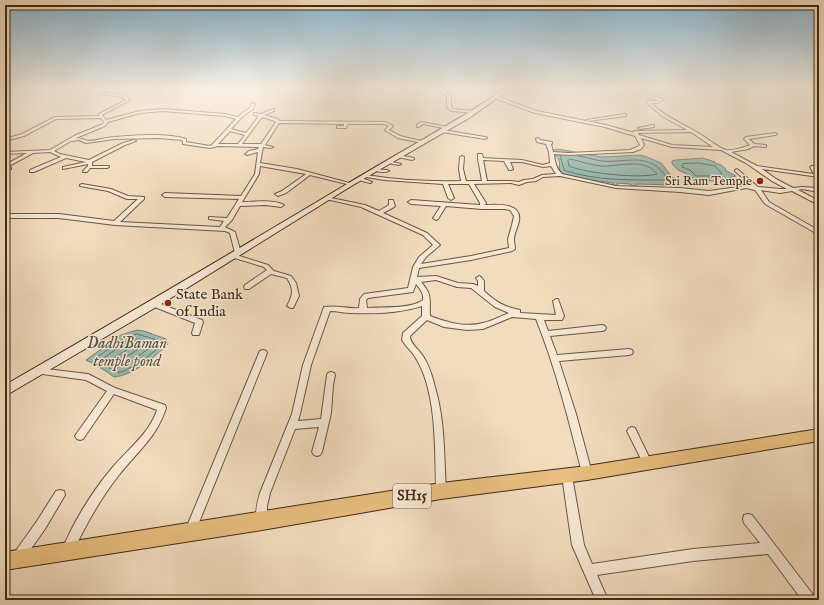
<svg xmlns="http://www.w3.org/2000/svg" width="824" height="605" font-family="'IM FELL English',serif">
<rect width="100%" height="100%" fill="#f2dcbe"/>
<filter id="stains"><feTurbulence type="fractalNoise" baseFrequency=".005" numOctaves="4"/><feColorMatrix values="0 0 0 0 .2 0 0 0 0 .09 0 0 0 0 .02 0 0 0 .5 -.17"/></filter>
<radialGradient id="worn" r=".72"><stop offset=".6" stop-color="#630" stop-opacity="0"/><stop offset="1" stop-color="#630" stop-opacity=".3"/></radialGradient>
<path fill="#9bbbb3" stroke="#768175" d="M558,149L602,157L640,155L647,157L661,163L672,177L679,180H670L671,185L638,184L633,187L630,184L617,183L618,185L614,186L613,183C606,182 562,176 560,172C559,169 560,164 559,160C557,156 553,156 553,150Z
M703,158L715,162V163L721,165L726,169L725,170L736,176L725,179H714L717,181L692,180L690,179L691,176L678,170L672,164V161L676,160Z
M137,330L144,331L166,339L168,344C153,358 134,375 114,377C106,371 95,364 86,360L121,335Z"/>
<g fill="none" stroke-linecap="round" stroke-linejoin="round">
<path stroke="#6c7365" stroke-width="1" d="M560,155L564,170C595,181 631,180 664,180L667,178C649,151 629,163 602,161C594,160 586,157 578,156
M570,159C580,161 590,165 601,166C618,167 645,157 657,174C641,179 584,173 569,166L568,161Z
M699,163L715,166L722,174L714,176H696L690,170L682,167L683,164Z
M137,334L161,341L163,344L141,362L122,372H116L96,360V358L123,339Z
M137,339L151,343L152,346L125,366L117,367L105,360V357L125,343Z
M136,346L138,347L137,350L119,361L116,360V357L128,349Z"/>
<defs>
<path id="street" d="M98,89H102L101,92L125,95L130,100L102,115L106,120L140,111L163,109L225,114L238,117L242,113L250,108L251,104L253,103L255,104L253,109L244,115L231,129L246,133L259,116L254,115V113L261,114L273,109H274V111L264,115L278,119L279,121L386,122L393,126L389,130L400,136L425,142L423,143L398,138L386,131L385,130L389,126L385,124H348L346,128H337V126H344V124L279,123L265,145L273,147L271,148L263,147L260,163L297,169L353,184L351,185L310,175L286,193L278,196L275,194L282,191L306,174L260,166L259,174L242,202C254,202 274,199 284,205L281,207L266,205L240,206L232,220L225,227L235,232L241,253L238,255L235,253L230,233L225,231L115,225L59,218H5V214H59L114,221L138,199H127L108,191L80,186V185L82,184L111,189L128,196L144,197V199L120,222L220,227L224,221L209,219V217L227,218L239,199L165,197L162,195L165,193L241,196L255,174L258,152L247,155L245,154L249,151L258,149L259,147L218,146L210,148L183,144V141L181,140L159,138L115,139L86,143L79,140L71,141L54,151L60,154L89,160L123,143L134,140L136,141L125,145L92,162V166H109V167L107,168H90L87,172H83V171L88,166V164L63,169V167L86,162L66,158L34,172H30V170L61,157L50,152L33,153L9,166L11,168V169L5,170V165L27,153L5,154V152L50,150L74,136L103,124L104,122L101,118L56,119L24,136L5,141V139L22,134L55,117L99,116V114L126,100L123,97L99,94L97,91ZM163,111L225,116L236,119L212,145L210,146L186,142V139C169,133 135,135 115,137C106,137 97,141 88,141C84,140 81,138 76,138L105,126L108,122L140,113ZM262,117L275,121L276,122L261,144H242ZM230,131L245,135L238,144H218Z
M444,89H448L446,93L451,97V107L453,109L475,111H476V113L451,111L447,107V97L442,93Z
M651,89H655L651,96L664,99L658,103H651C666,118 686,125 703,136C711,141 717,147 726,150C731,151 746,147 750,145L744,139L746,137L776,133L777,134L775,135L749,139L754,144L766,145V147L754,146L748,149L731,152L757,166L814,174L810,167L812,166H819V168H815L819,174V177L762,169L776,179L793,188L802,187L819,188V192L802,189L798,190L819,201V205L792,191L780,193L761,190L769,202L818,230V232H814L765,204L755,190L746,188L709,195L680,192L616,188L560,176L543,177L536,181L527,182L519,185L511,183L474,184L486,203L485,205C497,205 522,202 519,221C518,227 514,233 514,240C514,243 515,246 515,249L512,251L471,260L419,268L417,277L436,276L458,283L473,284L478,286V281L476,278L479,276L481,277L484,281V291C496,302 504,307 520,310V313L556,315L553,301L556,299H558L564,316L562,320H544L548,331L602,325L605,326L606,328L605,330L602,331L550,336L557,355L629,349L632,350L633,352L632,354L629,355L559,361L576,414L592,473L591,476L587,478L583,476L582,473C569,421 556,369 536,319L512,317L483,329L467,330L444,327L427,320L410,336C410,342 415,346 419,351C428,361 432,375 435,387C445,420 444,457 446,491L445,495L441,496L437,495L436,491C435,452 437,394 417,360C413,352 406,347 402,340L403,333L422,316V306C400,313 375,314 351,313C344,313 337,311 330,311L311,365L300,414L298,421L321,419L327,375L328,373L331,372L334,373L335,375L333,385L331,413L322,452L320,455L317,456L314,455L312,452L319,427L295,429L270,493L267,506V521L266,525L262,526L258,525C254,515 257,503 260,493L292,414L303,365L324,307C336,305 348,309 359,308L360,299L364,294L408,288L413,267L419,257L433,245L423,235L361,207L326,199V197L365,205L379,211L389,205V200H393L395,206L394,207L383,213L427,233L440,245L426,257L421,264L471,256L509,248L508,239L512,225L514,216L510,210L505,209H482L446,206L438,219L436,220L433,218L441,206L411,204L408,202L411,200L480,205V203L469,184H448L454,198L451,200L448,198L443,184L384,180L366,177L364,176L366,175C397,180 430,182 461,181L459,169L460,157L462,156L464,157L463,169L466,181H482L478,159V154H482L483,158L522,160L543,165L550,163L549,152L546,144L537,142L536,139L538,138L540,140L552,142V144H551L553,152L569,153L630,150L637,147L640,145L635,136L605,127L535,113L495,98L496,96L537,111L606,125L634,133L633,132L635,131L687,130L662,116L647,103V101H656L659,100L648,98ZM691,132L713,147L672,145L639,135L638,133ZM641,138L672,147L721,150L746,163L772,181L787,189H780L758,187L737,169L735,170V171L752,186H746L709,191L680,188L616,186L562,174C556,168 555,162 554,154L569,155L633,152L641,149L644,145ZM483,160L504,161L509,170H511L513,169L510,162H522L543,167L551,166L556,174L542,175L533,179L524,180L519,182L511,181H487ZM436,280L457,287L471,288L495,307L509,313C501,316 492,321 483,323C465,328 446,322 430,316C429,299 433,296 421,282ZM416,284C420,289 424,293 423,300C411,309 382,307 367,308L366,300L368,298L413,292Z
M625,114H626V116L588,121L586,120Z
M421,122L448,127L450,128L448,129L423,124L419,127H417V125Z
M653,125H654V127L640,129L638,128Z
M443,130L485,137L487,138L485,139L442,132L441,131Z
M398,155L414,158V159L412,160L398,157Z
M816,156H819V159L816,158Z
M388,161L401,164L399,165L388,163Z
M374,169L387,170L389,171C386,173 377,172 374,170Z
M358,178H362L372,182L370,183L358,180Z
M233,254L268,265L274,271L291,276L296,283L299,296L293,308H291L287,306C293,295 294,289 287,278L271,274L249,289H245L244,287L245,285L267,270L264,267L231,257L230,256L231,255Z
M152,302H156L202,320L203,322L199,335H193L192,333L195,323L152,306L150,304Z
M263,350L266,351L267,353L194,535L190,536L186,535L185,531L259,353L260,351Z
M38,368L88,374L115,388L165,405L166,408C157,437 137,452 119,475C100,499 85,526 72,554L68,556L64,554L62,550C74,521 92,492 112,468C128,449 149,434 157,410L114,394L83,439L80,440L77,439L75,436L77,433L107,391L86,380L35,373L34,371L35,369Z
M632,427L635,428L650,459L652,462L650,465L647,466L644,465L627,431L629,428Z
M567,471L571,473L572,476L584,545L592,564L693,549L760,543L744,523L743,519L744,515L748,514L752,515L814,596L816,600H802L768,554L693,561L597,575L608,600H596L572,545L562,476L563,473Z
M60,490L64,491L65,495L45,529L23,560L19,562L15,560L13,556L15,552L37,521L56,491Z"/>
<path id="secondary" d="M505,89H510L469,118L353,185L158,306L5,396V385C120,319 233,252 347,184C400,152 454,123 505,89Z"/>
<path id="primary" d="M819,429V441L587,480L441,499L262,530L5,570V552L441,483L587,466Z"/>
</defs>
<use href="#street" stroke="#6b5741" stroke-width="2"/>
<use href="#secondary" stroke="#3e2b17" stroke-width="2"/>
<use href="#primary" stroke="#3e2b17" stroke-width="2"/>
<use href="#street" fill="#f7e8d5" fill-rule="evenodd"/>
<use href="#secondary" fill="#f7e8d5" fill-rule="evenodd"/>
<use href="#primary" fill="#e9be7f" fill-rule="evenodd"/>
</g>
<linearGradient id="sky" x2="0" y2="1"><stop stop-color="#89b7d3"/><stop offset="0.51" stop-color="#f9efe2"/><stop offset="1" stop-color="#f9efe2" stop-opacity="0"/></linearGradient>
<rect width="824" height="174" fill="url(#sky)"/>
<g fill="#8f2418" stroke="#f7e8d5" stroke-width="1.5">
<circle cx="760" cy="181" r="4"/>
<circle cx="168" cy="303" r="4"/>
</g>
<g text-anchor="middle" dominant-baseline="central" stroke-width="3" stroke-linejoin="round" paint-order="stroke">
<g font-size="13" fill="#3e2b17" stroke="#f7e8d5" text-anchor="end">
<text x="752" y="181">Sri Ram Temple</text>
</g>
<rect fill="#f7e8d5" stroke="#766450" stroke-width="1" x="393" y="484" width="38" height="24" rx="3"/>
<g font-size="14" font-weight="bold" fill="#3e2b17">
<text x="412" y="496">SH15</text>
</g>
<g font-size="15" fill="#3e2b17" stroke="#f7e8d5" text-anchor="start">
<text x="176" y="294">State Bank<tspan x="176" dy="17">of India</tspan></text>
</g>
<g font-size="16" font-style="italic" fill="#554f3e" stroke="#f7e8d5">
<text x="127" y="344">DadhiBaman<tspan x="127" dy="18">temple pond</tspan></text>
</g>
</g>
<rect width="824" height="605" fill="none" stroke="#f2dcbe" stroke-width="20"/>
<rect x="6" y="6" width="812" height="593" fill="none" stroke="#3e2b17" stroke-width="2"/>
<rect x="10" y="10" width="804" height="585" fill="none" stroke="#3e2b17"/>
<rect width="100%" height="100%" filter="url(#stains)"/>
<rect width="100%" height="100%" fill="url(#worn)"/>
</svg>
